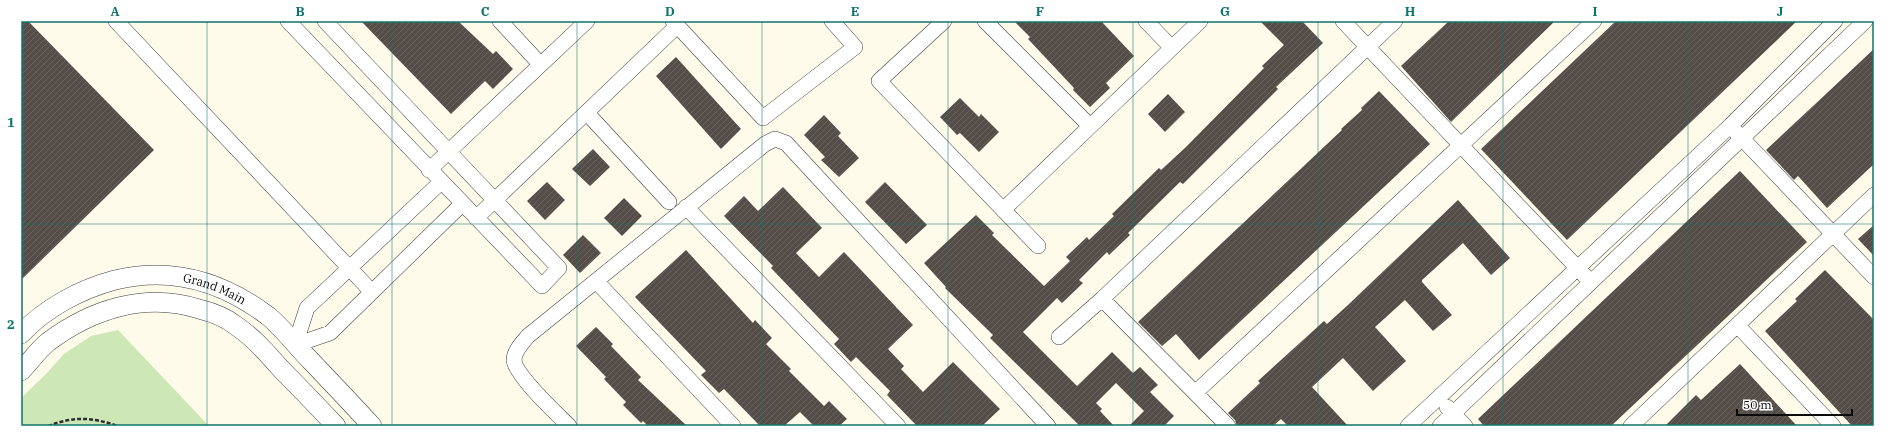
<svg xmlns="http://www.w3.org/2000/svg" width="1895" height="447" font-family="'IBM Plex Serif',serif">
<defs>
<pattern id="building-hatch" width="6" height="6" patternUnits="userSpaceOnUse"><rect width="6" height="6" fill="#544d48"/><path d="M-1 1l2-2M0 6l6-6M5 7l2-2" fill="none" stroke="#68625e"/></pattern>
</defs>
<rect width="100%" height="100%" fill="#fefbeb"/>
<path fill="#cee7b6" d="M118,330L209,426H21V398L46,374L64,354L91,336Z"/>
<path fill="url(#building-hatch)" d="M21,21H28L154,150L21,280Z
M361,21H458L493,54L496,51L513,69L493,89L485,81L451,114Z
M1014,21H1101L1134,56L1106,83L1110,88L1090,107L1073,90L1074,88L1028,39L1030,37Z
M1260,21H1302L1323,43L1276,87L1278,89L1183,184L1180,182L1128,233L1130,235L1109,255L1107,252L1079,280L1083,283L1062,303L1057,298L1023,332L1077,386L1112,352L1133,373L1140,367L1158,385L1150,392L1174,416L1164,426H1129L1144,411L1116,383L1096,403L1102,409L1100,411L1114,426H1080L990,338L993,335L945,288L946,287L924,263L976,215L994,233L992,235L1044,286L1070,261L1066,257L1087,237L1089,240L1114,216L1112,214L1159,168L1161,170L1186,147L1264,68L1262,66L1284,45Z
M1449,21H1555L1451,122L1401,66Z
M1616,21H1797L1567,240L1481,149Z
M1874,49V164L1827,208L1798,176L1794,180L1766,150Z
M676,57L741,129L721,149L656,76Z
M1379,91L1430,144L1199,360L1176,334L1162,346L1138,322L1342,130L1341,129L1362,110L1361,108Z
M1168,94L1185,112L1165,132L1148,114Z
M960,98L979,117L981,114L999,132L979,152L960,133L957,135L940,117Z
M824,115L841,133L838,136L859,158L839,177L821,160L825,157L804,135Z
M593,149L610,167L590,186L572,169Z
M1740,171L1807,242L1611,426H1484L1478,419Z
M547,182L565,200L545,220L527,201Z
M885,182L927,225L906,244L865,202Z
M783,187L822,228L796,253L819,277L844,252L913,325L888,349L904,366L901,369L923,392L953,362L1000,409L982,426H917L887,395L890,391L856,357L851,362L834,344L839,339L771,268L773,266L724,216L744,196L758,211Z
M624,198L642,216L622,236L604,218Z
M1458,200L1510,258L1491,275L1463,243L1422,280V282L1452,315L1433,331L1405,300L1375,327L1406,361L1373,391L1343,358L1312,387L1348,426H1288L1281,419L1273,426H1237L1235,420L1228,413L1260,383L1258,381L1324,321L1327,324L1348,305Z
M1874,225V256L1858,239Z
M583,235L601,253L580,273L563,255Z
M686,250L753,323L755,320L772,338L766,344L791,369L789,371L824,406L829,401L847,419L839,426H814L800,412L784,426H760L724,389L719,393L701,375L706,371L635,297Z
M1825,270L1874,320V426H1852L1765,331L1797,301L1795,299Z
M596,327L613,344L611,346L641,377L638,380L687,426H648L643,421L641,423L623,405L626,402L604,379L606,377L576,346Z
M1740,364L1797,426H1665L1696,395L1701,400Z"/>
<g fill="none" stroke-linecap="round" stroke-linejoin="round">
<defs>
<path id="minor" d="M116,21L372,292
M288,21L542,286L559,268L325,21
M500,21L540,64
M673,21L763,118L855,47L832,21
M944,21L879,81L1038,246
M985,21L1090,126
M1146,21L1172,48
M1343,21L1585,276
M587,113L669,202
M1736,132L1874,277
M429,170L587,21
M686,207L898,426
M1003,210L1200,21
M476,218L677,26
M596,281L733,426
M1102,299L1228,426
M1738,326L1833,426
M1059,337L1102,299L1395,21
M295,345L307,308L441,182
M295,345L330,333L462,204
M1195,393L1594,21
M1447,407L1465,426
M569,426C557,414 515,375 514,360C514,351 523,342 528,336L765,144L775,139L786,143L1048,426
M1408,426L1730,126L1835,21
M1440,426L1865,21
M1631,426L1874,195"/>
<g id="tertiary">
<path id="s1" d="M21,334C45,308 81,289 115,280C172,266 222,281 268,316C283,328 296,346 310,360C331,382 352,404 372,426"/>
<path d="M21,371C30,362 38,350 48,342C92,309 145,292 199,309C211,312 225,317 235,325C253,337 267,353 281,369C300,388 318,407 336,426"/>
</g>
</defs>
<use href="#minor" stroke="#3e3e3e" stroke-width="16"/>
<use href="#tertiary" stroke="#3e3e3e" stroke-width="20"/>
<path stroke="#2d2d2d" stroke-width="2.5" stroke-dasharray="4 2" stroke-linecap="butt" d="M48,426C75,416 91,417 118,426"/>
<use href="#minor" stroke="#fff" stroke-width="15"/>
<use href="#tertiary" stroke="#fff" stroke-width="19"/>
</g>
<path fill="none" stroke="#0f766e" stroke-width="1" stroke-opacity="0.55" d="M207,21V426M392,21V426M577,21V426M762,21V426M948,21V426M1133,21V426M1318,21V426M1503,21V426M1688,21V426M21,224H1874"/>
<g text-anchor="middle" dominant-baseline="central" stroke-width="4" stroke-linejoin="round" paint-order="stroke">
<g font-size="12" fill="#0b0b0b" stroke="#fff">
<text stroke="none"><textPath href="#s1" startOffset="212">Grand Main</textPath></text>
</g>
</g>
<rect width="1895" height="447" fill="none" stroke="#ffffff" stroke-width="44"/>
<path d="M1737 409v6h115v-6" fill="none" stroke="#0b0b0b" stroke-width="2"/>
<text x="1743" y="409" font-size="12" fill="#0b0b0b" stroke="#ffffff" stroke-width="3" paint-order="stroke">50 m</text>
<rect x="22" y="22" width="1851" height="403" fill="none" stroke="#0f766e" stroke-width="1.5"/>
<g font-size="13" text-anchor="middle" font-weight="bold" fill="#0f766e">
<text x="115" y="16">A</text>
<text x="300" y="16">B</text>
<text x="485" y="16">C</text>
<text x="670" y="16">D</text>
<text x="855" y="16">E</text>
<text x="1040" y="16">F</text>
<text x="1225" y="16">G</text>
<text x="1410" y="16">H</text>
<text x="1595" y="16">I</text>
<text x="1780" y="16">J</text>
<text x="11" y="127">1</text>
<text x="11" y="329">2</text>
</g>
</svg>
